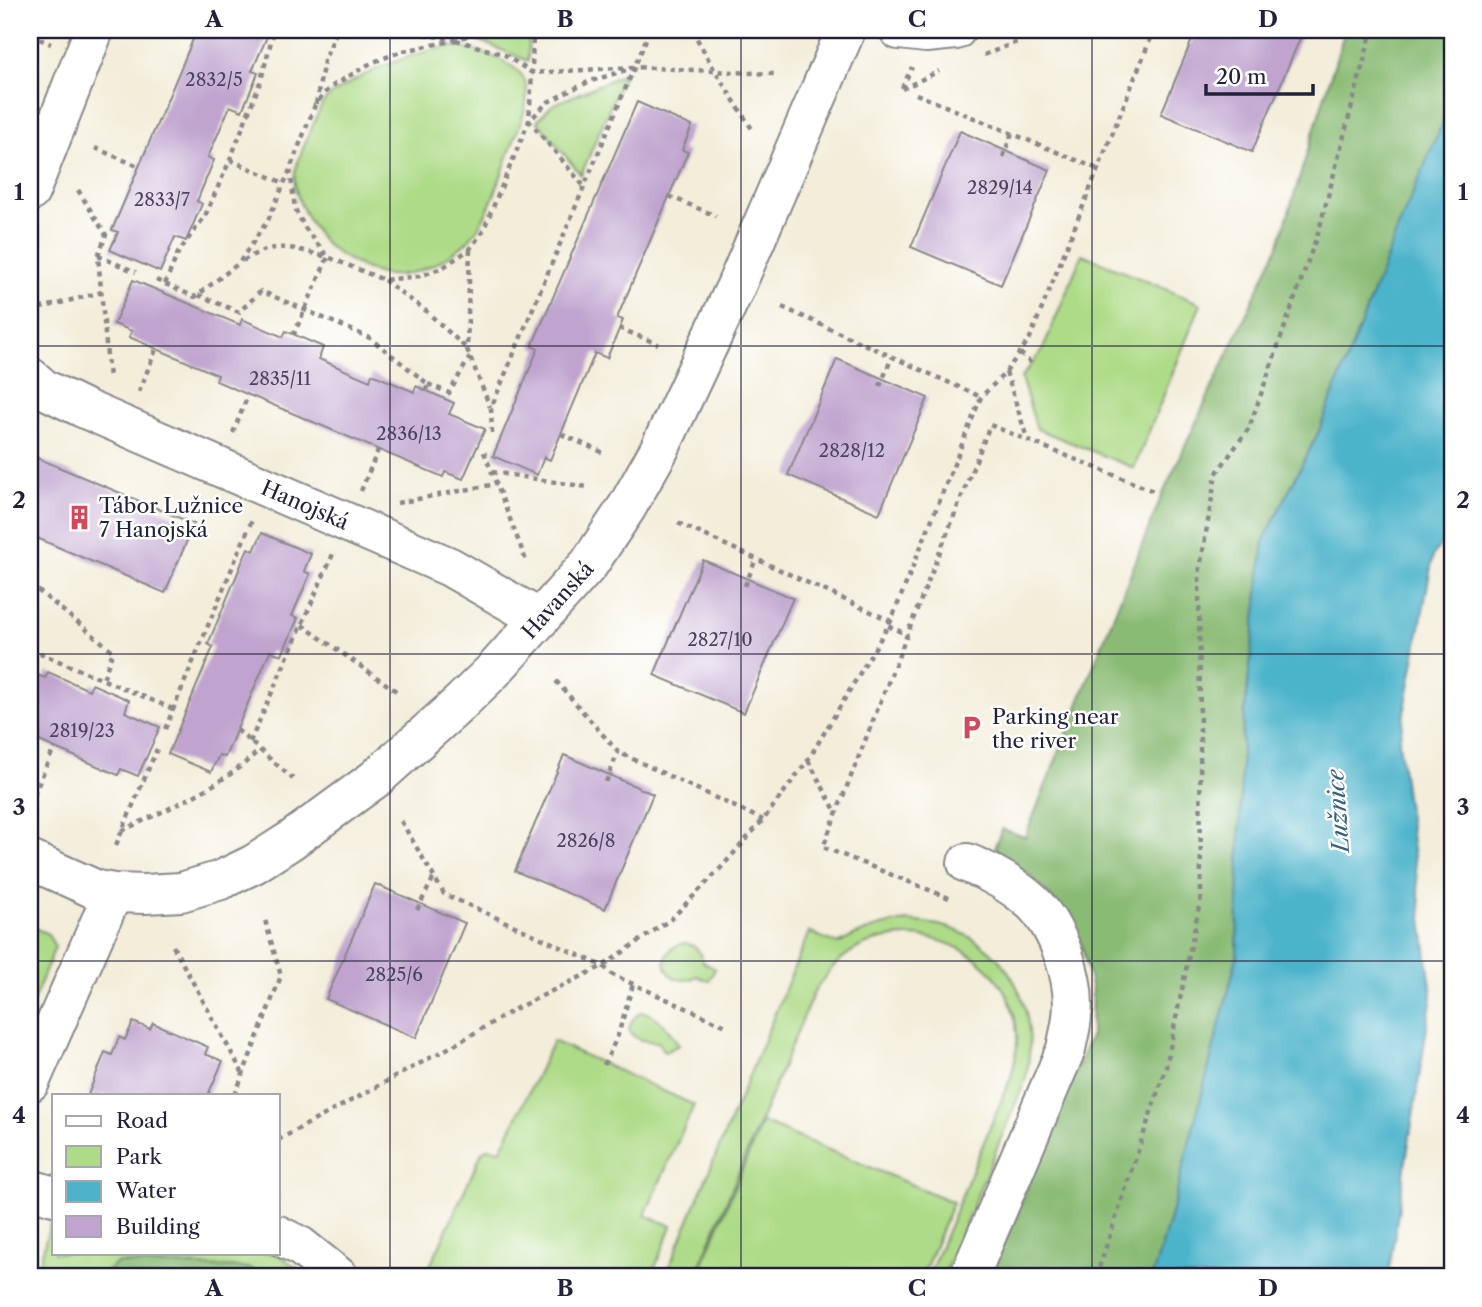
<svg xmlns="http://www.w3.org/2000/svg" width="1482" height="1307" font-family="'Libre Caslon Text',serif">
<rect width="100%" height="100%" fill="#fff"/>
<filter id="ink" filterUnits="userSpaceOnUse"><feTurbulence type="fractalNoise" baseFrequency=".0143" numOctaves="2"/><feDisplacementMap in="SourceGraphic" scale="14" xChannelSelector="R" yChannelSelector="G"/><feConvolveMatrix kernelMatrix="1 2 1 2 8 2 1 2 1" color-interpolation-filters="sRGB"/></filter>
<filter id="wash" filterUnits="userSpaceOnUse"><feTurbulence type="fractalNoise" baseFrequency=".00686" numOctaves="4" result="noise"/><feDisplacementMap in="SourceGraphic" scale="28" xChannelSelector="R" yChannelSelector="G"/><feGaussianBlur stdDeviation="1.57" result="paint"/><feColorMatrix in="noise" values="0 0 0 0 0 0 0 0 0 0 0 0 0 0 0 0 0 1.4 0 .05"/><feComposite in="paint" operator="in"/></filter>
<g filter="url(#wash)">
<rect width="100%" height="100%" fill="#f3edd9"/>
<path fill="#aedb87" stroke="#687e61" stroke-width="2" d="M497,30H529L528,61L477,40Z
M451,46C471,48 517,60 525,81C532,101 518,129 511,148C501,175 492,207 476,231C460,254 417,278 388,275C372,274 338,256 327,245C313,231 291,194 295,174C297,157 315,122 322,104L327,98C365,70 405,55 451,46Z
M624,74L581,175L537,121L552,105Z
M1082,254L1201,304L1134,468L1037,429L1021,378L1043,349Z
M908,921C926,923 943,924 960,932C1020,960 1039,1020 1025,1081L943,1277H928L1011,1077C1015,1062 1018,1049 1017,1034C1012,950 909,908 844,957C831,967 822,980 813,994L695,1277H665L809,932L838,944C861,931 882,924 908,921Z
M30,926L48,934L55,947L30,1009Z
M685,943C696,945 701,952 703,962L715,969L709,981L697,976C666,993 651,949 685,943Z
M641,1012C657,1012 671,1033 679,1045L665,1052L658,1042C646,1040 636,1043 629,1030C630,1021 634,1017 641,1012Z
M553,1041L694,1105L645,1215L672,1226L651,1277H425L482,1152L488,1148L501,1150Z
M762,1122L953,1202L922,1277H716L700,1270Z
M53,1212L54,1253H276L309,1277H262L250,1268L118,1263L99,1277H36Z"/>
<path fill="#8abb74" stroke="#566e58" stroke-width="2" d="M1345,30H1452V101L1401,221L1319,431L1264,540L1242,737L1237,957L1169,1222L1152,1277H989L1091,1035L1092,990L1081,943L1055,902L1029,874L1006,862L998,854L995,846L1002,829L1025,837L1160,500L1279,244Z
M118,1263L250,1268L262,1277H99Z"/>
<path fill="#4cb3ca" stroke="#376a82" stroke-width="2" d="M1452,101V525L1433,556L1399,742L1432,995L1388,1277H1152L1169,1222L1237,957L1242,737L1264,540L1319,431L1401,221Z"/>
<g id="blocks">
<path fill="#c0a4cf" d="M197,30H270L252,71L258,73L242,111L230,106L208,157L214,160L197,201L202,204L186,241L175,237L160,272L110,250L118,232L112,230Z
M1196,30H1285L1301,36L1252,152L1161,114Z
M637,102L692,126L682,150L688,152L617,318L623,320L607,358L595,353L550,460L544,457L537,475L493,456L538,349L532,346Z
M960,131L1050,170L1001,285L911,247Z
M133,280L240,325L242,319L283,337L286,331L323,347L319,359L370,381L372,374L414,392L416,386L454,403L449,414L485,429L463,479L445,472L443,477L216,381L218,375L129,337L132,331L114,324Z
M837,359L928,398L879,514L788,475Z
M30,455L194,524L165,593L30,535Z
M262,533L311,554L304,571L310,574L292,616L298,618L282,655L270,651L225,757L219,755L211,772L168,754L213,647L208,644L248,548L254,551Z
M703,560L793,598L744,713L654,675Z
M30,672L45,678L48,672L89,690L92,684L129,700L125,712L160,727L138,776L121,769L118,775L30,737Z
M564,755L653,794L605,909L515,871Z
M375,884L465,923L416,1038L326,999Z
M133,1022L150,1029L153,1023L208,1047L205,1054L223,1061L208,1095H88L105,1052L112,1055L119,1037L125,1040Z"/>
</g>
</g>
<g filter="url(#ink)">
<use href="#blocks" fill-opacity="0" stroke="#8a888a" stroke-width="2"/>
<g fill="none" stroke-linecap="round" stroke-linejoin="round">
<defs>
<g id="minor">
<path d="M899,30L926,33L956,30"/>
<path d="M30,192L94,30"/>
<path id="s1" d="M30,377L44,389L83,408L450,567L540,619"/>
<path id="s2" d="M30,860L97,890L113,893L145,894L181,892L221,880L254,864L290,841L375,779L459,704L493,671L589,564L627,507L659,450L736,286L846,30"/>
<path d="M967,863C990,872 1013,885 1032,902C1058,927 1077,981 1072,1017C1071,1028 1068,1038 1066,1049L969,1277"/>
<path d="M30,1082L113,893"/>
<path d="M30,1189L54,1196"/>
<path d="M278,1235L300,1246L339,1277"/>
</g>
</defs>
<use href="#minor" stroke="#8a888a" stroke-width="42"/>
<path stroke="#8a888a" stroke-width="4.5" stroke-dasharray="5 5" stroke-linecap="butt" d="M182,30L195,35
M414,30L423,34L456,40L483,30
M533,30L532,73L634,67L775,74
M692,30L715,71L752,129
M30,35L51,44
M456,40L505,55L532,73L529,121L483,231L470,249L442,268L420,276L384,280L328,257L305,228L295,209L290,169L315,105L329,88L371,63L403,51Z
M984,55L1017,42L1030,30
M902,88L912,67
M902,89L939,71
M916,94L1098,169
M316,104L324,61L337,30
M95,148L138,166
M1003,157L1012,133
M230,160L284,183
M583,185L529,121L548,102L588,82L626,70
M78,190L106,235L98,256L109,378
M669,196L716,216
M470,249L467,349L490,407
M98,256L136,272
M243,261C276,239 293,249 328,257L294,334
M156,280L195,297L239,263L268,220L290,170
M384,280L426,311L466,348
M165,284L178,253L205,216L230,160L261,80L274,30
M198,295L239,312L261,291L370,338L428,384L426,390
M782,307L981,397
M30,311L102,292
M619,328L658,344
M1020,353L1032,364
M1006,372L1027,438
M428,384L449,393L470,357
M880,386L892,357
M139,392L156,349
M233,433L248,395
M492,433L491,408L650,30
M561,434L604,453
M484,452L527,563
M492,472L587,487
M361,491L378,450
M397,503L496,484
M678,523L891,621
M30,584L113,651L103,679
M745,586L756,559
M302,625L399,693
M888,626L908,635
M30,649L173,709
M556,681L618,752L763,820
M165,729L252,520
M237,730L293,779
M250,742L333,554
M808,760L836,812
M606,782L618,752
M30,804L54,748
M401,821L444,894L603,966L613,975L726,1026
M122,831C168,808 223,787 259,750
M116,845L157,749
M949,898L823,847L990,425L1156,492
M417,910L434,877
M173,946L242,1072
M604,1065L618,1035L633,984
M235,1095L281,976L265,920
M278,1140L454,1045L517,1008L603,966L671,919L719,870L763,820L808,760L891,621L981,397L1006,372L1030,338L1154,30
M1096,1277L1166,1067L1201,897L1199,574L1216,474L1249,428L1319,230L1372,30"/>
<use href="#minor" stroke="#fff" stroke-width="38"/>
</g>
</g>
<path fill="none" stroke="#22223b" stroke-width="2" stroke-opacity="0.55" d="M390,30V1277M741,30V1277M1092,30V1277M30,346H1452M30,654H1452M30,961H1452"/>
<defs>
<symbol id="building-bare" viewBox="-9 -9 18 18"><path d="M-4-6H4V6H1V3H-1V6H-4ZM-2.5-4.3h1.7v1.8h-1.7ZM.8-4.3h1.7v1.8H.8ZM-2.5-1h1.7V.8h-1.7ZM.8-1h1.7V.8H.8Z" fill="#d1495b" stroke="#fff" stroke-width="2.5" paint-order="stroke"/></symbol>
<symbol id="parking-bare" viewBox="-9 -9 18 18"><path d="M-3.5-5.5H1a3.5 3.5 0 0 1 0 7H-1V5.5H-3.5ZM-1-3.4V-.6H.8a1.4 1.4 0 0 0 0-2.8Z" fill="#d1495b" stroke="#fff" stroke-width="2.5" paint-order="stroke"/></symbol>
</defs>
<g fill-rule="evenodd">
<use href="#building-bare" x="62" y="500" width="35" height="35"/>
<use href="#parking-bare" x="954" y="710" width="35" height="35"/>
</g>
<g text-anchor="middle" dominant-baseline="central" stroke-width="5" stroke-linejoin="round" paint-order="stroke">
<g font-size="18" fill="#4a4260">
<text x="214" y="80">2832/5</text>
<text x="1000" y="188">2829/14</text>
<text x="162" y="200">2833/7</text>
<text x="280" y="379">2835/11</text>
<text x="409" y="434">2836/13</text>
<text x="852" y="451">2828/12</text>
<text x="720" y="640">2827/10</text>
<text x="82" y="731">2819/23</text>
<text x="586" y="841">2826/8</text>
<text x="394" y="975">2825/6</text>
</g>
<g font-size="21" fill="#22223b" stroke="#fff">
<text stroke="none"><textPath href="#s1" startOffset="304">Hanojská</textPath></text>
<text stroke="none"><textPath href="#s2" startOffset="640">Havanská</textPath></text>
</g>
<g font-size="21" fill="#22223b" stroke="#fff" text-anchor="start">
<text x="99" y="505">Tábor Lužnice<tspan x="99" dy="24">7 Hanojská</tspan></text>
<text x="992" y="716">Parking near<tspan x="992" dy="24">the river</tspan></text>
</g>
<g font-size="23" font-style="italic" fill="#35637b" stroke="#fff">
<text transform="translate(1338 811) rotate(-94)">Lužnice</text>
</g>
</g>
<rect width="1482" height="1307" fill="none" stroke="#fff" stroke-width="77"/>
<rect x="52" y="1094" width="228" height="161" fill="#ffffff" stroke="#a7a7b1" stroke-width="2"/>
<rect x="66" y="1116" width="35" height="10" fill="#ffffff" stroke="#a7a7b1" stroke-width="2"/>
<text x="116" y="1128" font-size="21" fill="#22223b">Road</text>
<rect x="66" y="1146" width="35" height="21" fill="#aedb87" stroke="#a7a7b1" stroke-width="2"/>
<text x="116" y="1164" font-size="21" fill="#22223b">Park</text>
<rect x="66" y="1181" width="35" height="21" fill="#4cb3ca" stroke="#a7a7b1" stroke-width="2"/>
<text x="116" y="1198" font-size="21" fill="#22223b">Water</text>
<rect x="66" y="1216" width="35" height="21" fill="#c0a4cf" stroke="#a7a7b1" stroke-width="2"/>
<text x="116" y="1234" font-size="21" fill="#22223b">Building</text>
<path d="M1206 84v10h107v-10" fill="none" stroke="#22223b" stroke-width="3.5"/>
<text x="1216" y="84" font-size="21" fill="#22223b" stroke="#ffffff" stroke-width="5" paint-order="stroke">20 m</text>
<rect x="38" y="38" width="1406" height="1230" fill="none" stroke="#22223b" stroke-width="2.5"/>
<g font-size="23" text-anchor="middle" font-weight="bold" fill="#22223b">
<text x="214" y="27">A</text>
<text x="565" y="27">B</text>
<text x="917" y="27">C</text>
<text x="1268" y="27">D</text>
<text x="19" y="200">1</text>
<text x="1463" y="200">1</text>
<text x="19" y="508">2</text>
<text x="1463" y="508">2</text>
<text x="19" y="815">3</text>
<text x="1463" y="815">3</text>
<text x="19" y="1123">4</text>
<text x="1463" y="1123">4</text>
<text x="214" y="1296">A</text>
<text x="565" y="1296">B</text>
<text x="917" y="1296">C</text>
<text x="1268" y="1296">D</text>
</g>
</svg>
